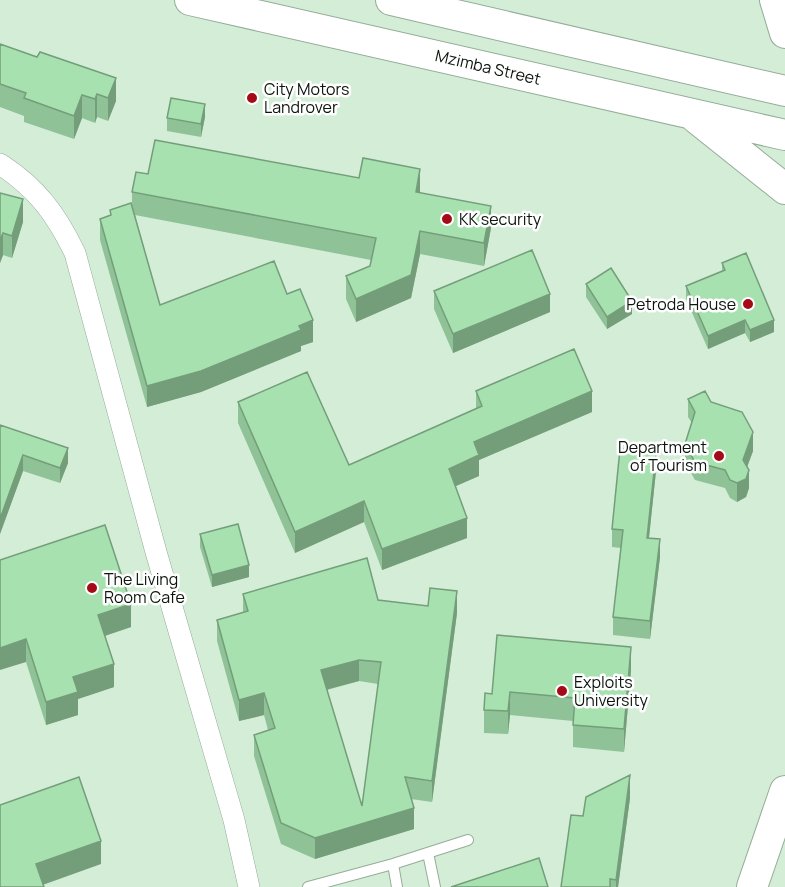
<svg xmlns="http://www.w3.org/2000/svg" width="785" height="887" font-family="Manrope,sans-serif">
<rect width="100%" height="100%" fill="#d4edd7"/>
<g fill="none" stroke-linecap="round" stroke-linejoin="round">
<defs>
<path id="service" d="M428,853L435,887
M393,864L397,887
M308,887L393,864L468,840"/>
<path id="minor" d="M0,164C37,188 56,214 75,253L156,552L234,820L249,887"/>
<path id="secondary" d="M190,0L785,135
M391,0L785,91
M775,0L785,33
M696,118L785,189
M752,887L785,791"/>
</defs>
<use href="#service" stroke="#95ad98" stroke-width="12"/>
<use href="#minor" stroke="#95ad98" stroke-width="22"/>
<use href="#secondary" stroke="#95ad98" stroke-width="32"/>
<use href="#service" stroke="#fff" stroke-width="10"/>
<use href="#minor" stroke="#fff" stroke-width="21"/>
<use href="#secondary" stroke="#fff" stroke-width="30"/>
</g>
<path fill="#8fc296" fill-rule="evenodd" d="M0,44L116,101L108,121L97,117L95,123L82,118L74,139L24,122V116L0,107Z
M205,117L201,137L167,131V118Z
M148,174L359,178L420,192L491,228L484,266L420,254L411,298L356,322L346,299V276L370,266L371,260L135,215L160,305L287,294L313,342L301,346V351L201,392L147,407L100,240V219L110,215V210L132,205V192Z
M0,193L23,222L12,258L3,255L0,263Z
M722,263L774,332L750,342L745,333L708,349L686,299V286L722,271Z
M586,284L632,314L607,329L586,297Z
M434,291L550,312L453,353L434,309Z
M476,391L592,412L479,460V476L456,486L467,538L382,570L364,522L295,553L238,423V402L349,465L476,409Z
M688,399L711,402L753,451L747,467L749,488L746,497L737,502L730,498L725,488L695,480L685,462V444L692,423L688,417Z
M0,425L68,463L60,483L23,471L0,534Z
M656,471L649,538L660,557L650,639L613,635V617L621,548L612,547V529Z
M200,534L249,577L212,587L200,547Z
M0,560L131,627L105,636L114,687L78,699V715L46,725L26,662Z
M243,594L378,600L457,613L432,802L411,799L414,829L315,859L281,844L254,756V735L268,730L264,715L239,721L217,641V620L243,612ZM359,681L378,684L362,806L327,690Z
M631,670L624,752L573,747V721L510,715L508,734L484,733V710L492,694Z
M630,798L618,887H561L583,816Z"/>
<path fill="#749e7a" d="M116,78V101L108,121V98Z
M97,94V117L95,123V99Z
M82,95V118L74,139V116Z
M205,104V117L201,137V124Z
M420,169V192L416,214V192Z
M23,199V222L12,258V236Z
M491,206V228L484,266V243Z
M420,231V254L411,298L356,322V299Z
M3,233V255L0,263V241Z
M550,294V312L453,353V334Z
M632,301V314L607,329V317Z
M313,320V342L301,346V351L201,392L147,407V386Z
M745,320V333L708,349V336Z
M774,320V332L750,342V330Z
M592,391V412L479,460V476L449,489V469L474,442Z
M753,432V451L743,478V460Z
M68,448V463L60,483V468Z
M656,453V471L647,556V538Z
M23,455V471L0,534V519Z
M749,470V488L746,497L737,502V483Z
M364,501V522L295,553V532Z
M467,518V538L382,570V549Z
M660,539V557L650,639V621Z
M249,565V577L212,587V575Z
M457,591V613L432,802V781Z
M131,604V627L98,638V615Z
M26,639V662L0,670V648Z
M631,647V670L624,752V729Z
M359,660V681L321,691V670Z
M114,664V687L78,699V715L46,725V702L73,677Z
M510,692V715L508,734V711Z
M264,693V715L239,721V700Z
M630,775V798L618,887H616V880Z
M414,808V829L315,859V838Z
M101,841V864L37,887L36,864Z"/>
<path fill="#a6e1af" stroke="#749e7a" stroke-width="1.5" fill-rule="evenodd" d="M0,44L37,57L40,52L116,78L108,98L97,94L95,99L82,95L74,116L24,98L26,93L0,84Z
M171,98L205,104L201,124L167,118Z
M155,140L359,178L363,158L420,169L416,192L491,206L484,243L420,231L411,275L356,299L346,276L370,266L376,238L132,192L136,172L148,174Z
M0,193L23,199L12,236L3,233L0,241Z
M131,203L160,305L274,261L287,294L300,289L313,320L299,326L301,330L201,371L147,386L100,219L111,215L110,210Z
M532,250L550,294L453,334L434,291Z
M746,253L774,320L750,330L745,320L708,336L686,286L725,270L722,263Z
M611,268L632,301L607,317L586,284Z
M574,349L592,391L474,442L479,455L449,469L467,518L382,549L364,501L295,532L238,402L307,372L349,465L482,406L476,391Z
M705,391L711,402L742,412L753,432L743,460L749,470L746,479L737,483L730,480L725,470L695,462L685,444L695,412L688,399Z
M0,425L68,448L60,468L23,455L0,519Z
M620,449L656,453L647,538L660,539L650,621L613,617L623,530L612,529Z
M238,524L249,565L212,575L200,534Z
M105,525L131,604L98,615L114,664L73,677L78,692L46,702L26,639L0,648V560Z
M367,558L378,600L428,606L430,588L457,591L432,781L405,777L414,808L315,838L281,823L254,735L275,728L264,693L239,700L217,620L248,611L243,594ZM359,660L381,662L362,806L321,670Z
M497,635L631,647L624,729L573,725L575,698L510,692L508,711L484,710L485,693L492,694Z
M630,775L616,880L610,879V887H561L571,815L583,816L586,797Z
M79,777L101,841L36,864L44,887H0V805Z
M539,858L548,887H451Z"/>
<g fill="#a40a18" stroke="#fff" stroke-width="2">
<circle cx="252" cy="98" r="6"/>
<circle cx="447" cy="219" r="6"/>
<circle cx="748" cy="304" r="6"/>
<circle cx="719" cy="456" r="6"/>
<circle cx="92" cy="588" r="6"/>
<circle cx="562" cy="691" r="6"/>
</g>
<g text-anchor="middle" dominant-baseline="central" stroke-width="5" stroke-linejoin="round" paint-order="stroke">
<g font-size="16" fill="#0b140d" stroke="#fff">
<text transform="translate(488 67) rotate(13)">Mzimba Street</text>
</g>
<g font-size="16" fill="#0b140d" stroke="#fff" text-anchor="start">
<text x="264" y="89">City Motors<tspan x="264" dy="18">Landrover</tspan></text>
<text x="459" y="219">KK security</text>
<text x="736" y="304" text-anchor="end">Petroda House</text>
<text x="707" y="447" text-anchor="end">Department<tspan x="707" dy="18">of Tourism</tspan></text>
<text x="104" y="579">The Living<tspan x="104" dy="18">Room Cafe</tspan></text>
<text x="574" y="682">Exploits<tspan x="574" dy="18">University</tspan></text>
</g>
</g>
</svg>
